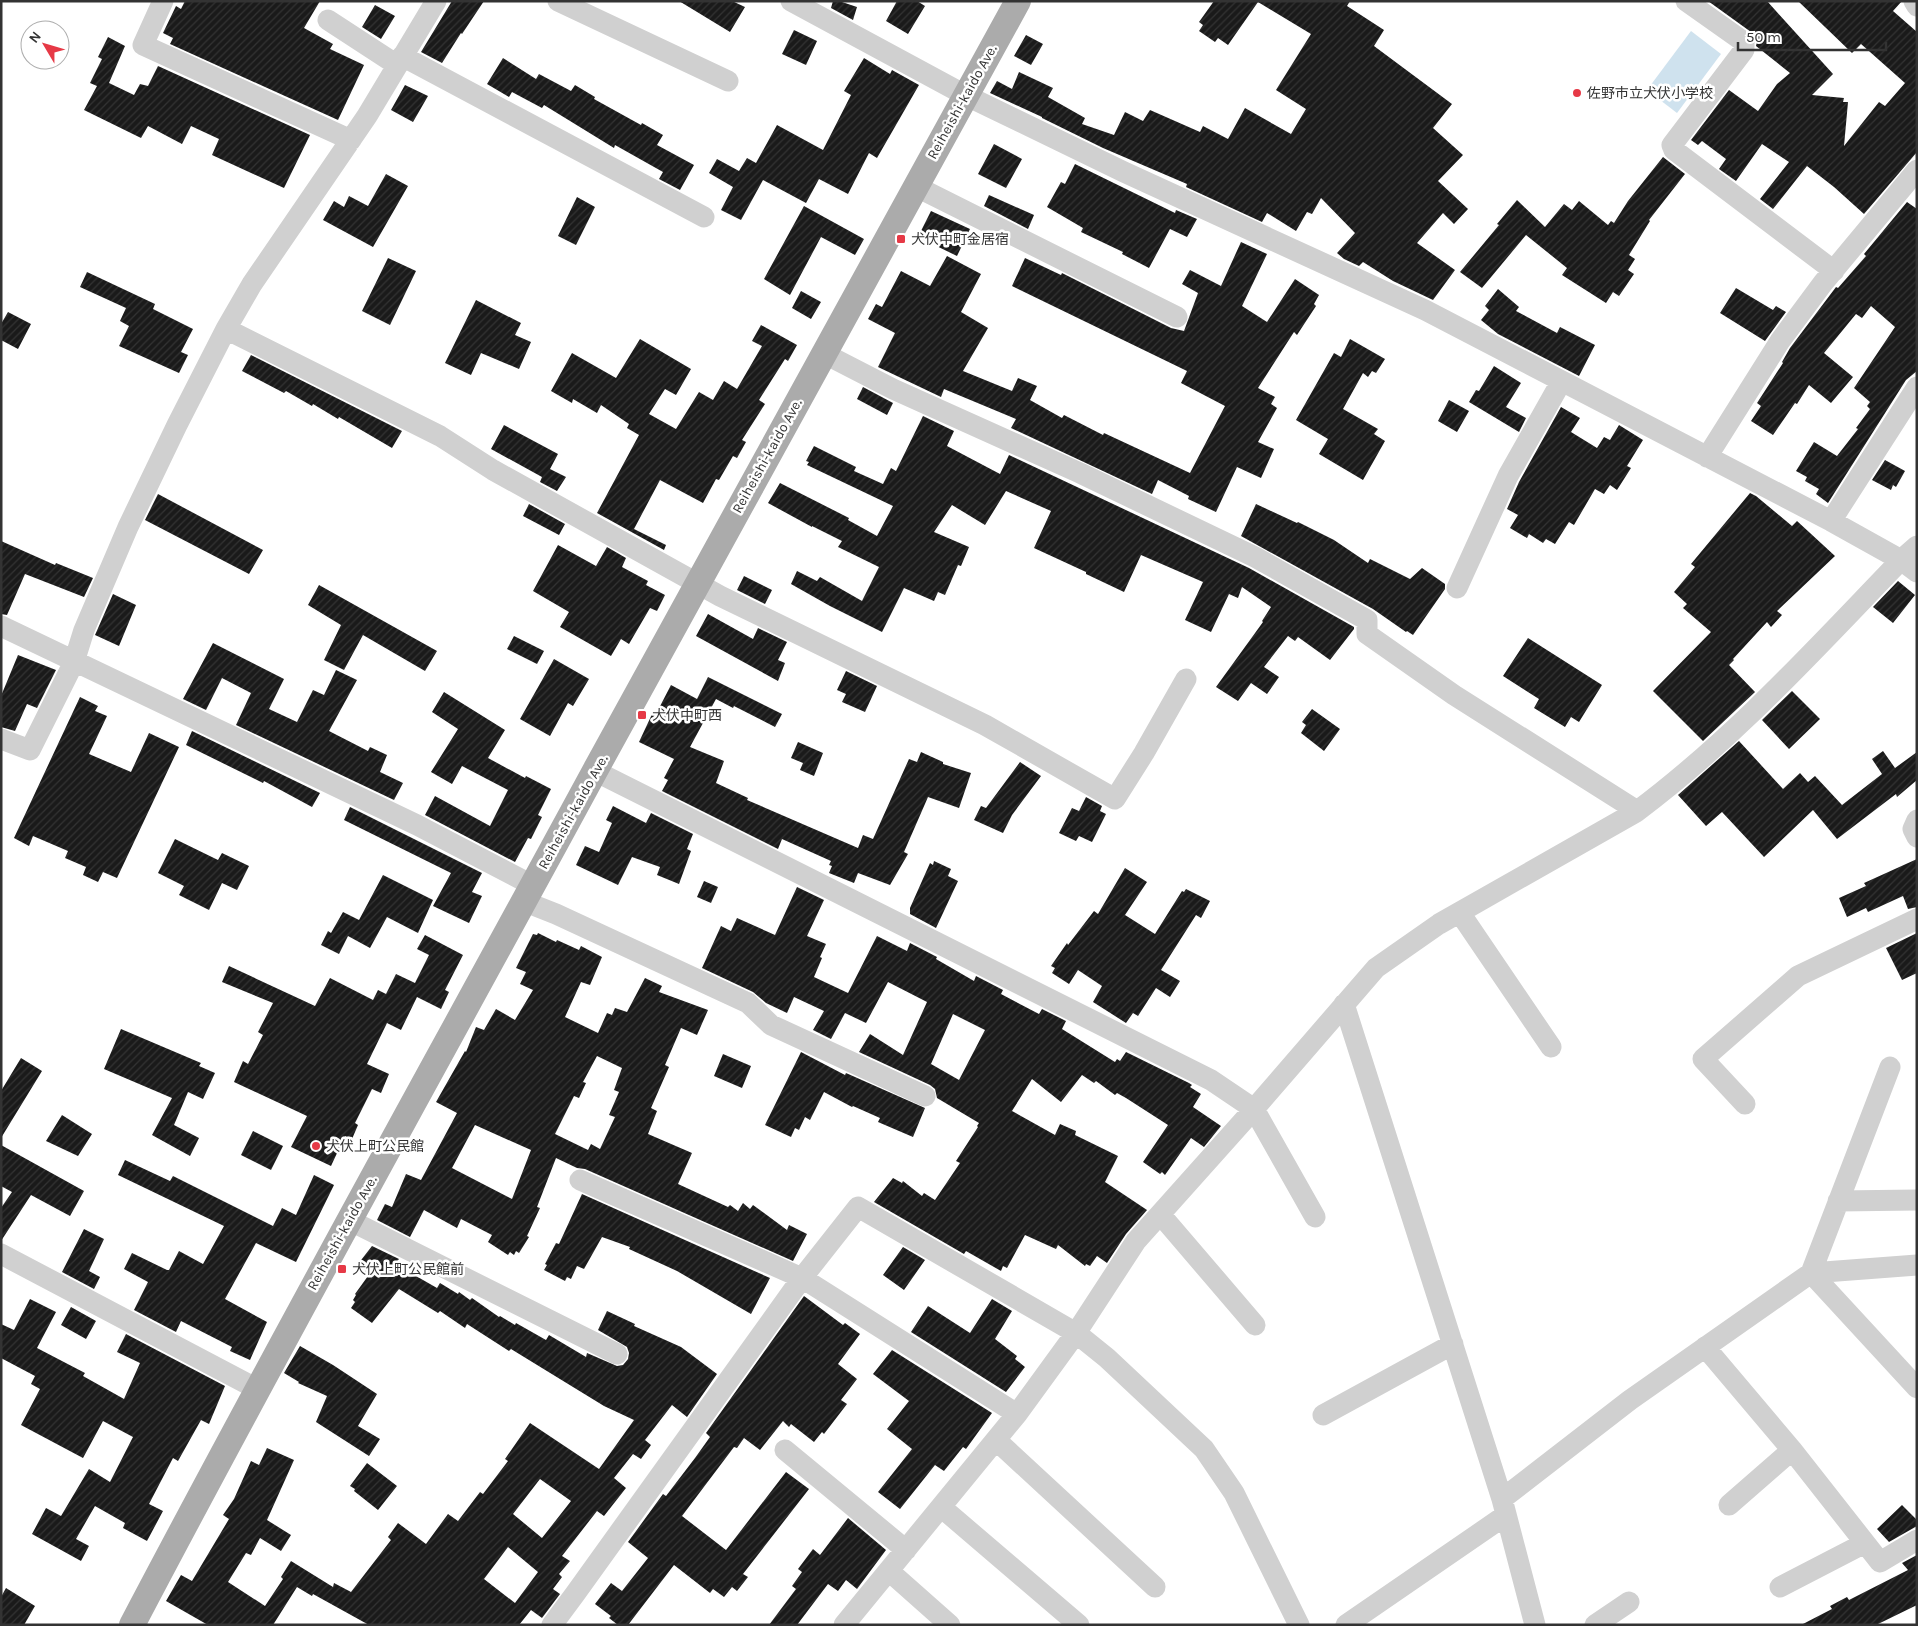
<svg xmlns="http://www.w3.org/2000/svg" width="1918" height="1626" font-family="Karla,'Noto Sans JP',sans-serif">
<defs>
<pattern id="building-hatch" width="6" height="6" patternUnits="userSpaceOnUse" patternTransform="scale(1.25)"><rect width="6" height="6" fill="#1a1a1a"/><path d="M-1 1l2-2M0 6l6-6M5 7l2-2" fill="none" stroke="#333"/></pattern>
</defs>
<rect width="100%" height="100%" fill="#fff"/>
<path fill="#cfe2ee" d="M1691,31L1721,54L1677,113L1647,90Z"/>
<path fill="url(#building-hatch)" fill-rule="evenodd" d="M185,1H320L304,28L333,44L330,49L364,65L338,120L170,44L173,38L163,33L176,6L181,9Z
M452,1H484L462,34L461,33L442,63L421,52Z
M679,1H732L745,7L730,32Z
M833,1H839L857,7L853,20L831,8Z
M897,1H917L925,6L908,34L886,21Z
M1214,1H1350L1347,6L1384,30L1374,46L1452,104L1433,128L1463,155L1438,181L1468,209L1454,224L1443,213L1417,243L1455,270L1433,300L1393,281L1363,262L1359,266L1344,259L1337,253L1355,233L1321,198L1312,214L1307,212L1296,231L1267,213L1262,222L1186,187L1187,184L1103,148L1042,118V117L990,93L997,81L1012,89L1019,72L1053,88L1048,97L1085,118L1082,124L1114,135L1125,112L1143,121L1150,110L1200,132L1203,126L1228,139L1245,108L1291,134L1306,109L1276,90L1311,34L1258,2L1228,45L1218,38L1215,42L1199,31L1203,25L1199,22Z
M1708,1H1767L1833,74L1812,95L1844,98L1843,102H1848L1844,146L1879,102L1885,106L1905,83L1861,44L1852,53L1798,1H1902L1893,11L1917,32V152L1864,214L1834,187L1807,166L1773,209L1760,199L1789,162L1762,144L1736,181L1719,169L1726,159L1702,141L1698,145L1691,140L1729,90L1758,111L1777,84L1790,73L1756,46L1757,41L1751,32Z
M375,5L395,16L381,39L362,27Z
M794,30L817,41L806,65L782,54Z
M1026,35L1043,44L1031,65L1014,56Z
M108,37L125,46L109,83L134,95L140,84L148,86L158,66L310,135L284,188L212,155L219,139L191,126L182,144L148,126L141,138L84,110L97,86L90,83L102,59L98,57Z
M503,58L536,79L539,74L571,91L575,85L595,97L594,99L641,125L642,123L663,135L657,145L694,165L680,190L659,179L663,172L615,145L614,148L544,105L542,108L512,92L509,97L487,84Z
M864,58L890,74L892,70L919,85L877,158L869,153L848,194L819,179L806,203L763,180L741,220L721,210L733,187L709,173L717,159L739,171L747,158L756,163L777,125L823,150L851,95L844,91Z
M405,85L428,96L413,122L391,110Z
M994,144L1022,159L1006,188L978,174Z
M1663,157L1685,174L1649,220L1650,221L1629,255L1635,259L1628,270L1634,274L1619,296L1613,292L1606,303L1562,275L1567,268L1526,235L1482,288L1460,272L1499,225L1497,224L1517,200L1545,227L1564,204L1572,210L1579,201L1608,225L1611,221L1614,223L1628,201Z
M1075,164L1175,213L1176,210L1197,219L1187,237L1170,229L1149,268L1122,254L1123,252L1081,232L1083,228L1047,207L1061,182L1065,184Z
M386,174L408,186L373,247L323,220L334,201L344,207L349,196L368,206Z
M989,195L1034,215L1028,229L984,206Z
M577,197L595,207L576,245L558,236Z
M1907,202L1917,209V371L1906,380L1828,503L1816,494L1819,489L1805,481L1807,477L1796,471L1814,442L1837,456L1858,429L1856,428L1870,409L1867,406L1870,402L1854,388L1895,327L1871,306L1862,318L1856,314L1824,353L1853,377L1831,403L1809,385L1797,404L1795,403L1773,435L1751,421L1761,406L1757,403L1783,363L1782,362L1790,348L1833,291L1836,287L1838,288L1866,256L1864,254Z
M804,206L864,239L855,255L821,237L790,295L764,279Z
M931,211L970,229L957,256L918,237Z
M1241,242L1267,254L1242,306L1267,322L1295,279L1319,295L1314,304L1316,306L1297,335L1294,332L1258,388L1275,397L1271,404L1277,408L1258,442L1274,449L1261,478L1237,467L1216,512L1188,499L1189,496L1158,480L1152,494L1011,428L1016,419L944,389L941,397L878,367L895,333L868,319L876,304L882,307L901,271L930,286L947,256L981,274L961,312L988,328L963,371L1012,391L1018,378L1037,386L1030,400L1062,418L1064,415L1103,435L1104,433L1190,473L1225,406L1181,383L1187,371L1012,286L1025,258L1061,275L1062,273L1171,328L1184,331L1198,293L1182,284L1190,270L1221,286Z
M388,258L416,271L390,325L362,311Z
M87,272L155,304L153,309L193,329L181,352L188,355L179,373L119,346L129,326L120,321L126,308L80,287Z
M1736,288L1773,310L1776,306L1786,312L1765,341L1720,313Z
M1498,289L1519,307L1516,311L1557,333L1560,327L1595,345L1579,376L1498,334L1481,320L1489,310L1485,306Z
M801,291L821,302L811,319L792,308Z
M476,300L521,323L515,335L531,342L519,369L481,353L471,375L445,363Z
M8,312L31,324L18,349L1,340V324Z
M761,325L797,345L788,361L785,359L759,400L765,404L742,440L746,442L737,458L733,456L719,480L716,479L703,503L660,480L634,529L666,545L664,550L597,513L639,435L627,428L629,424L601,405L597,413L573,399L572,403L551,391L572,353L616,378L640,339L691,369L676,395L665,389L649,414L676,429L699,392L713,400L724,381L737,389L762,346L752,341Z
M1350,339L1385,359L1376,373L1372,371L1368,377L1363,373L1343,409L1378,429L1374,434L1385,441L1363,480L1319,454L1328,439L1296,420L1334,353L1341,357Z
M251,355L402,431L392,448L339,417L338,419L313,404L312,406L286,391L284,393L242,371Z
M1494,366L1521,383L1506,407L1526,418L1519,432L1469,402L1476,390L1479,391Z
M863,387L893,403L887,415L857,399Z
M1449,400L1469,411L1457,432L1438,421Z
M1561,407L1580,418L1571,432L1597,448L1604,437L1610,440L1619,425L1643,440L1627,466L1631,468L1617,490L1610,485L1604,494L1595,489L1574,525L1569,522L1555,544L1546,539L1543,543L1529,534L1527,538L1510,528L1518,515L1507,509L1519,482Z
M923,416L954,431L947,446L1000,474L1009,455L1249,568L1354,627V629L1330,660L1298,637L1295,641L1288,636L1264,667L1279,677L1267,694L1251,683L1238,701L1216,687L1263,622L1262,621L1271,607L1242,587L1238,598L1229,594L1211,632L1185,620L1203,582L1141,555L1124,592L1086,574V572L1034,548L1051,511L1006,491L985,525L952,505L934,532L969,547L961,566L958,565L945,595L938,592L934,601L904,588L882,632L830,606L791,584L797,571L817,581L820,577L862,601L879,567L838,547L842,541L812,526V527L768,503L780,483L849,518L848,520L877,536L893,506L807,465L809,462L806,461L814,446L856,467L854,471L883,484L891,468L896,471Z
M504,425L558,454L550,469L566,477L557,491L540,482L542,477L491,449Z
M1885,460L1905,471L1896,487L1893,485L1891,490L1872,480Z
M1750,493L1756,496L1792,526L1797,521L1835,556L1777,611L1782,615L1771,627L1767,622L1733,659L1734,660L1729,665L1755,692L1703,741L1653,691L1711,632L1683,608L1687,604L1674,592L1695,567L1691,564Z
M158,494L263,550L249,574L145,520Z
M529,504L565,524L559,535L523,516Z
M1256,504L1297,523L1298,522L1334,540L1368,563L1370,559L1410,579L1422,568L1445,584V589L1413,635L1407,631L1406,632L1373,609L1241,536Z
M1,541L55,565L56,563L93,578L84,597L25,574L7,615L1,614Z
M558,545L596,566L607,547L626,558L622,567L648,581L646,585L665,595L657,611L650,608L629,644L621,639L611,656L560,627L569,612L533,591Z
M744,576L772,590L765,604L737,590Z
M1898,581L1915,595L1893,623L1873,607Z
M319,585L437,651L425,671L363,635L344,670L324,660L341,625L308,605Z
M113,594L136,605L119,646L95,635Z
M708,614L753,639L758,628L787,642L778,660L785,663L778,681L696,636Z
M514,636L544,651L537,664L507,649Z
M1528,638L1602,685L1579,722L1571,717L1565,727L1534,708L1539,699L1503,676Z
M213,643L284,679L269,709L297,722L313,690L324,695L336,670L357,680L329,731L368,751L370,747L387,755L380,772L403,783L394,800L236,725L251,693L222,678L206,710L183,699Z
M18,655L56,670L37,708L27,704L15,731L1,727V696Z
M554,659L589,679L573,706L568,703L550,736L520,719Z
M846,671L877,686L865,712L842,702L846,694L837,690Z
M708,677L782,714L775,727L734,706L733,708L716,699L690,747L724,761L716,783L748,798L747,800L858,848L863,835L873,839L909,759L917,762L921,752L943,762V764L971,773L959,808L928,797L904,852L908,854L890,885L858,873L854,883L829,873L832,866L829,865L831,861L782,839L778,849L662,791L668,780L664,778L674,759L639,742L654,710L657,712L671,685L697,699Z
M1792,691L1820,719L1789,749L1762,720Z
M444,692L505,730L488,758L525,778L526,776L551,789L538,815L542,817L531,839L528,838L515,862L425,815L435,796L490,826L508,790L462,766L452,784L431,772L458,729L432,712Z
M80,697L98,706L95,711L107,716L89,754L131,772L149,733L179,747L117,878L103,872L98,882L83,875L86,867L65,858L68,851L33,836L29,846L14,838Z
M1312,709L1340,729L1324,751L1301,733L1306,725L1302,722Z
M192,731L320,793L312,807L264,781L263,783L186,745Z
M1739,741L1783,789L1800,773L1808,782L1815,776L1842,805L1882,774L1872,759L1883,751L1895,768L1917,752V780L1897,797L1896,794L1837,839L1813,810L1764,857L1722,812L1706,826L1678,795Z
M798,742L823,753L814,776L800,770L803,763L791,758Z
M1020,762L1041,776L1012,815L1003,833L974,820L981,806L986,808Z
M1086,797L1102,806L1100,811L1106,814L1092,842L1079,836L1076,841L1059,833L1072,808L1079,811Z
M613,806L646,823L651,813L693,834L687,849L691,851L679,884L657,875L660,867L632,857L618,885L576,865L585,846L599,852L612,823L606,820Z
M350,807L482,873L472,892L482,896L469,923L433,906L451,873L344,820Z
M175,839L218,860L222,853L249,866L237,890L222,883L209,910L179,895L184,886L158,873Z
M1917,859V907L1908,909L1903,896L1868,912L1866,908L1847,917L1839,898L1866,886L1864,883Z
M934,861L951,869L948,876L958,881L936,928L910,914V908L930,863L933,865Z
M1125,868L1147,882L1125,915L1155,934L1182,891L1184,892L1186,889L1210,901L1201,918L1196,915L1161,970L1180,981L1170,997L1156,988L1138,1016L1133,1013L1126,1023L1093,1002L1102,986L1078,970L1069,984L1052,973L1055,968L1051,966L1067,943L1068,945L1094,911L1098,914Z
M383,875L433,900L418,933L387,917L370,948L348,936L339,954L321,945L328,931L331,933L343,912L359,920Z
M704,881L718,887L711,903L697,897Z
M797,887L824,900L807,936L826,944L820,957L822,958L814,977L848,993L877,936L907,951L910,943L937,957L936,959L974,981L976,976L1003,990L1001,994L1039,1014L1042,1009L1066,1021L1062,1029L1115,1062L1117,1059L1120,1061L1126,1052L1189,1083L1192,1085L1190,1087L1201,1094L1193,1107L1221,1126L1204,1147L1191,1138L1165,1175L1162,1172L1160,1174L1143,1162L1168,1125L1126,1098L1117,1093L1115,1095L1096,1081L1094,1083L1082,1075L1061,1102L1032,1079L1012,1111L1055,1135L1060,1124L1076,1131L1075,1135L1118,1156L1105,1182L1147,1210L1126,1234L1107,1263L1097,1256L1090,1266L1086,1264L1085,1266L1058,1245L1056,1249L1025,1235L1007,1268L1003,1266L1001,1271L966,1251L964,1254L874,1202L893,1178L902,1183L903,1181L922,1196L924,1193L935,1200L960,1163L956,1161L978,1127L977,1126L979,1123L937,1098L935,1089L930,1085L859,1052L870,1034L903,1055L927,1002L888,982L866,1023L845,1013L831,1039L813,1030L824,1011L794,997L787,1013L766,1003L753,992L702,968L721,926L731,931L737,918L775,935ZM953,1014L985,1030L959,1080L931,1064Z
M538,933L556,942L557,940L579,950L581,946L602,957L590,985L581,982L565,1017L598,1033L607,1013L612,1015L615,1008L627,1012L645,978L662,986L659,992L708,1010L697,1035L681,1028L665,1065L669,1067L651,1108L657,1111L648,1134L692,1153L678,1184L728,1207L730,1205L738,1211L743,1203L750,1209L753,1205L787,1230L789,1225L807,1234L793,1261L585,1169L577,1168L556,1158L537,1207L540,1208L527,1236L529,1237L519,1253L516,1251L514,1255L510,1252L508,1255L488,1242L492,1235L461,1219L457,1228L424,1210L410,1237L377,1220L385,1204L392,1207L406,1174L421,1180L457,1113L436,1102L465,1051L466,1052L476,1027L484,1030L496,1009L515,1020L533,990L520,984L526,972L516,968L533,934L537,935ZM597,1056L622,1068L614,1090L619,1092L609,1115L615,1117L600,1149L591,1144L588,1150L555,1134L574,1096L579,1098L586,1083L583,1082ZM475,1125L531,1150L512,1199L452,1168Z
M1917,933V973L1902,980L1886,948Z
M425,935L463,955L445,990L449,992L441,1009L417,997L401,1030L387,1023L367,1064L389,1074L381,1093L372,1089L355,1123L358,1125L352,1139L345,1136L331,1166L291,1147L307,1116L234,1082L243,1061L248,1064L263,1035L258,1032L273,1003L222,982L229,966L315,1006L330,978L373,1000L378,990L386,994L396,974L415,983L429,955L417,949Z
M121,1029L201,1063L199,1066L215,1073L203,1099L188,1092L174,1125L199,1138L190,1156L152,1135L172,1098L104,1069Z
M801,1052L845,1075L846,1073L925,1108L913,1137L878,1122L880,1118L853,1106L852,1107L824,1092L810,1120L805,1117L799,1130L795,1128L791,1137L765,1125Z
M723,1054L751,1066L742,1088L714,1076Z
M21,1058L42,1071L1,1138V1091Z
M62,1115L92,1134L78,1156L46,1141Z
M253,1131L283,1146L271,1170L241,1155Z
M1,1145L84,1191L70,1216L31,1195L1,1241V1208L12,1192L1,1186Z
M125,1160L170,1181L173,1176L273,1226L282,1208L296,1215L314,1175L334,1185L296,1262L256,1243L225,1299L267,1322L250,1360L230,1351L232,1347L181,1321L176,1332L134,1310L148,1282L124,1269L132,1253L167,1270H169L179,1251L203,1264L224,1226L118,1175Z
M582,1194L770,1278L751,1314L677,1271L629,1249L630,1247L602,1237L584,1269L577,1266L571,1279L567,1277L565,1281L544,1270L547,1265L545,1264L556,1243L559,1244Z
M84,1229L104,1239L89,1271L100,1277L94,1289L62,1272Z
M372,1246L399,1259L395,1264L437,1288L440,1283L458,1294L459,1292L470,1300L472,1298L499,1317L500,1316L515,1325L516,1323L546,1340L549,1335L586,1357L587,1353L617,1366L623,1365L628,1359L629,1353L627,1347L598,1330L607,1311L635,1324L634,1326L681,1347L717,1374L687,1417L672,1405L645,1440L651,1445L641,1459L633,1454L614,1478L626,1488L604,1516L597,1511L562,1556L570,1561L559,1574L562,1577L553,1589L560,1594L542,1618L531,1610L519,1625H369L313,1594L312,1596L297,1587L273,1625H208L166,1601L181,1575L192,1581L229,1519L223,1515L234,1499L251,1461L259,1465L267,1448L294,1460L267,1520L291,1535L281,1551L260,1538L251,1555L246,1553L228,1582L265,1606L283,1579L281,1577L291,1561L333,1587L334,1583L351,1592L391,1540L388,1537L398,1523L426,1544L448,1514L458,1521L480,1492L483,1494L508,1461L505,1459L530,1423L599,1469L634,1420L604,1406L511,1349L509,1351L467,1324L465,1328L440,1311L438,1313L399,1289L372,1323L351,1308L355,1302L353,1300L356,1295L355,1294L368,1276L364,1273L366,1270L358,1264ZM540,1479L571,1501L542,1538L513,1514ZM508,1547L538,1572L515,1603L484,1579Z
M903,1247L925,1260L904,1290L883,1275Z
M804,1296L843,1325L845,1323L860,1334L838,1364L857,1379L841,1400L847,1404L824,1434L822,1432L814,1442L791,1424L789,1427L783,1421L760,1450L744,1438L737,1448L734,1447L682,1516L726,1550L786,1472L809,1489L743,1574L748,1577L737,1591L732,1587L724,1597L713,1589L710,1593L674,1565L628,1625H618L609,1618L611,1616L595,1604L611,1583L622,1591L648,1558L628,1542L663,1494L666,1496L695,1458L710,1437L706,1433Z
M30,1299L56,1312L37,1348L85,1373L83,1376L124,1399L140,1363L117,1352L126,1334L225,1386L209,1424L201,1420L178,1461L173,1458L149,1504L163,1511L147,1541L123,1528L125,1523L95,1506L76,1539L89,1546L81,1561L32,1534L46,1508L61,1516L89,1469L110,1482L133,1437L103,1421L83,1458L21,1425L40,1389L31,1384L35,1376L1,1358V1324L14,1330Z
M992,1299L1012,1311L995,1339L1017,1356L1015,1359L1025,1367L1006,1392L911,1332L928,1306L970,1333Z
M71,1307L96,1321L86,1339L61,1325Z
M300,1346L333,1365L377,1394L358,1426L380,1439L369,1456L316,1422L327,1396L298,1383L299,1382L284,1373Z
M892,1350L992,1413L966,1449L963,1447L944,1471L935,1465L900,1509L878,1492L912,1449L887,1429L909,1401L873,1374Z
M367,1463L397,1486L378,1510L354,1491L355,1489L350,1486Z
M1902,1505L1917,1520V1526L1889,1542L1877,1529Z
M848,1518L886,1550L857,1589L846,1580L838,1591L828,1584L797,1625H769L796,1589L792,1586L802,1572L798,1569L813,1549L820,1555Z
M1917,1555V1605L1876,1625H1801L1832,1609L1830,1606L1847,1597L1849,1600L1908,1570L1902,1563Z
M6,1588L35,1606L24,1625H1V1597Z"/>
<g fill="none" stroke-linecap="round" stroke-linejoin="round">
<path stroke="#d0d0d0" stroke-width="21" d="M163,1L143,45L351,140
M558,1L728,81
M791,1L965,95L1124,172L1425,310L1831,521L1901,560L1917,572
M1686,1L1744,42V50L1672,145L1674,150L1834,271
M1914,1L1917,6
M328,20L397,65
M402,56L704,217
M915,186L1177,317
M226,329L440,436L493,470L720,596L985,725L1115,799L1144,753L1186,679
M823,353L893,389L1080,473L1255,557L1367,620V634L1454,695L1631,807L1636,812
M1707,457L1780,341L1823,283L1917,170
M1831,521L1917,387
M1457,588L1508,476L1561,382
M1,626L417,825L532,885
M1,739L30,750L74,662L84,630L128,527L177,425L226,329L252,284L367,116L436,1
M595,771L1211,1080L1254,1109L1315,1217
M1917,820L1913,829L1917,837
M523,901L556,914L748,1003L771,1025L925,1096
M1460,913L1551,1047
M1344,1004L1502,1499L1535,1625
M1745,1104L1703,1059L1798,976L1917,919
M580,1180L802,1278L1017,1414
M1838,1201L1917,1200
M1160,1214L1255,1325
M349,1220L617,1354
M1,1254L257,1389
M1811,1273L1890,1067
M1811,1273L1917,1388
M1705,1347L1792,1450L1880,1562L1917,1540
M1323,1415L1453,1344
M996,1440L1155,1587
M785,1450L906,1550
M1502,1499L1630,1400L1811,1273L1917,1265
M1729,1505L1792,1450
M941,1507L1079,1625
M889,1571L950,1625
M1780,1587L1865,1543
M552,1625L575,1594L802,1278L858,1207L1076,1333L1107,1358L1204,1449L1234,1493L1299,1625
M844,1625L1017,1414L1076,1333L1136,1241L1254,1109L1376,968L1439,924L1636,812C1735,738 1815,649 1901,560L1917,546
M1346,1625L1506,1515
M1595,1625L1629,1602"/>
<path stroke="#ababab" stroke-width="26" d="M132,1625C283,1337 442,1053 597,767C737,511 876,255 1018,1"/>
</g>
<g fill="#e63946" stroke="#fff" stroke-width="2">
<circle cx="1577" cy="93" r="5"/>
<rect x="896" y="234" width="10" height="10" rx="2.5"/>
<rect x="637" y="710" width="10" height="10" rx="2.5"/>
<circle cx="316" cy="1146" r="5"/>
<rect x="337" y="1264" width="10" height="10" rx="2.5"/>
</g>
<g text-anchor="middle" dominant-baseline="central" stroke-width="5" stroke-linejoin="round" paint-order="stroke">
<g font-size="14" fill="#333" stroke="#fff" text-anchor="start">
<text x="1587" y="93">佐野市立犬伏小学校</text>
<text x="911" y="239">犬伏中町金居宿</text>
<text x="652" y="715">犬伏中町西</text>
<text x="326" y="1146">犬伏上町公民館</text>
<text x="352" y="1269">犬伏上町公民館前</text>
</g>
<g font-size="14" fill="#333" stroke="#fff">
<text transform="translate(962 102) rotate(-61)">Reiheishi-kaido Ave.</text>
<text transform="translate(767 456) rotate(-61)">Reiheishi-kaido Ave.</text>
<text transform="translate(573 812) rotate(-61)">Reiheishi-kaido Ave.</text>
<text transform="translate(342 1233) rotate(-61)">Reiheishi-kaido Ave.</text>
</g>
</g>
<rect width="1918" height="1626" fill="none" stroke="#333333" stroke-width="5"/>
<g transform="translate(45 45) rotate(308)"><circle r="24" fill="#ffffff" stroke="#adadad"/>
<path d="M0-4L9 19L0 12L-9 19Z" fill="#e63946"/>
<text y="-8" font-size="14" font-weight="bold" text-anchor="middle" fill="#333333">N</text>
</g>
<path d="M1738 42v8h148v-8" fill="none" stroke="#333333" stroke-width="2.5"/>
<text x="1746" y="42" font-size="15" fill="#333333" stroke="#ffffff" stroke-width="4" paint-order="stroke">50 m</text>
</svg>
